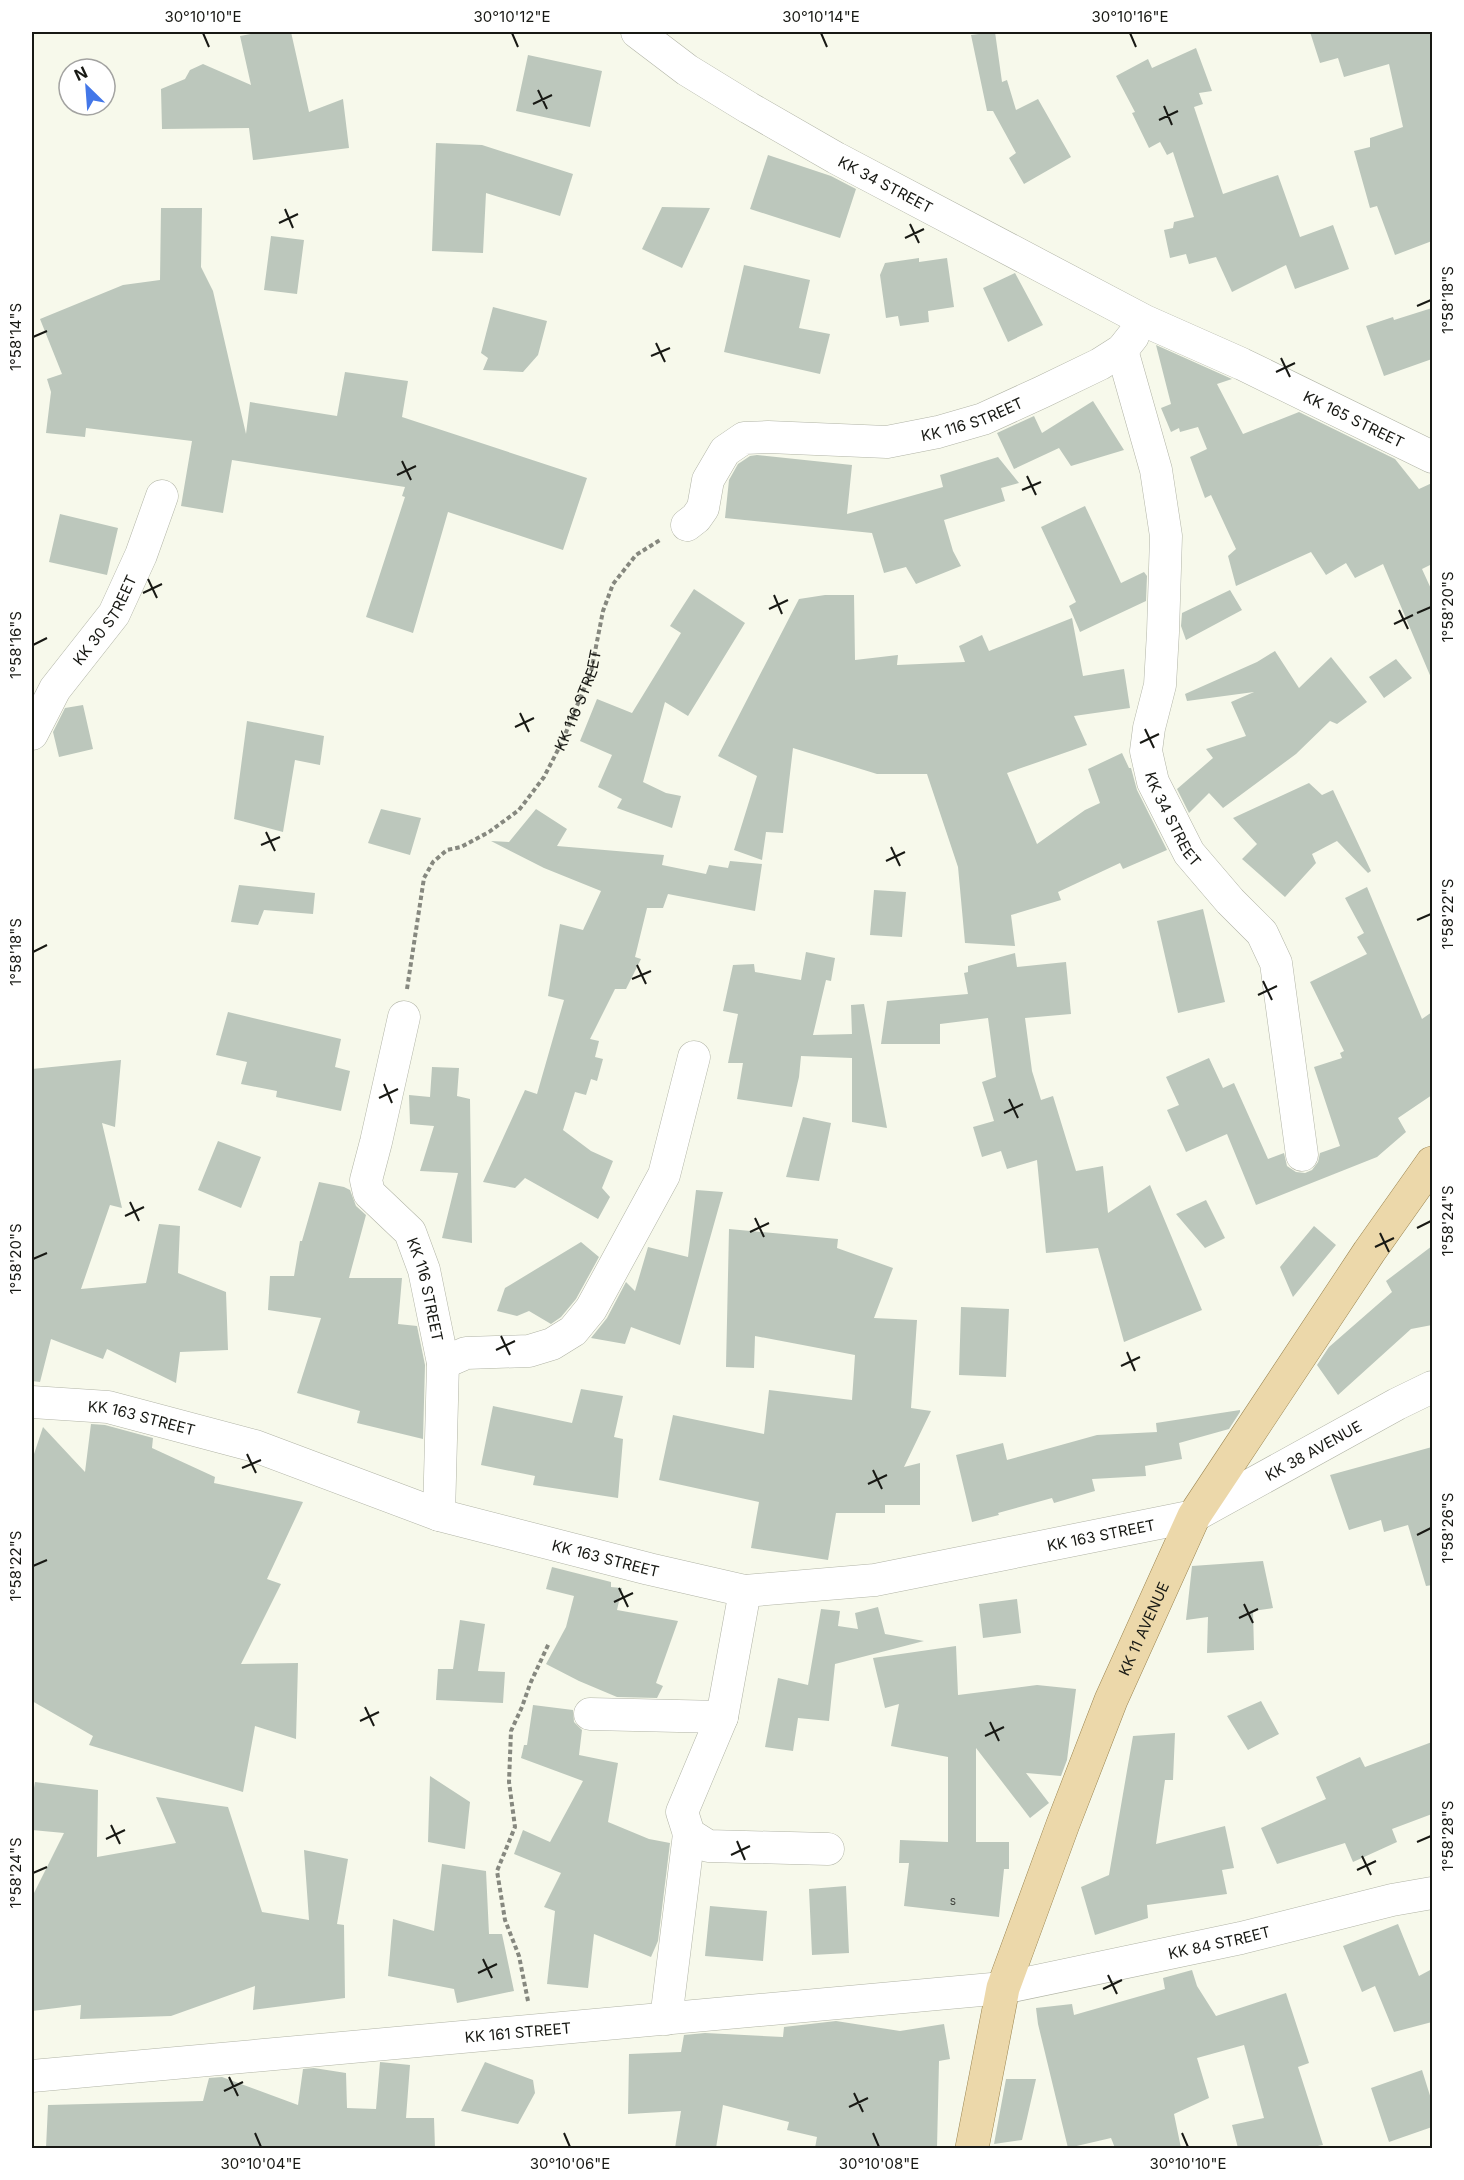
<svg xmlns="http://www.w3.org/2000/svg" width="1464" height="2180" font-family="Inter,sans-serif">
<rect width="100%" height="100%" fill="#f7f9eb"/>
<path fill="#bcc7bc" d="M261,32H291L309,112L343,99L349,148L253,160L249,128L162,129L161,89L185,79L190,70L203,64L251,85L240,36Z
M995,32L1002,82L1007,80L1016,110L1038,99L1071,157L1024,184L1009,158L1016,153L993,111H987L971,35Z
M1310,32H1432V241L1395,255L1377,206L1370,208L1354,151L1370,147V138L1403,127L1389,64L1344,77L1338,58L1320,63Z
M1196,48L1212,91L1199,93L1203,104L1194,107L1223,194L1278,175L1300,237L1333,225L1349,269L1295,289L1286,265L1232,292L1216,257L1189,264L1186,254L1170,258L1164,230L1173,228L1174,222L1194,217L1173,152L1167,155L1160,142L1149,148L1132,113L1135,112L1116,76L1148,59L1152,68Z
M528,55L602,71L590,127L516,111Z
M436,143L482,145L573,174L560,216L486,193L483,253L432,251Z
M768,155L831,176L856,189L840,238L750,209Z
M662,207L710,208L682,268L642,249Z
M161,208H202L201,267L213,291L246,434L250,402L337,416L345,372L408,381L402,417L587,478L563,550L448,512L413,633L366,617L405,497L402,496L405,487L232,460L223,513L181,506L192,441L86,428L85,437L46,433L51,392L47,379L62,374L40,319L123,285L160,280Z
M271,236L304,240L297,294L264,290Z
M919,258V262L947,258L954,307L928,311L929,322L900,326L898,316L886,318L880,275L885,263Z
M744,265L810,280L799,328L830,334L820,374L724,352Z
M1015,273L1043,325L1008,342L983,288Z
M493,307L547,321L538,355L523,372L483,370L488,358L481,353Z
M1432,308V359L1384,376L1366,326L1393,317L1394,320Z
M1156,345L1232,379L1217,384L1243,434L1299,412L1395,459L1419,489L1432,483V564L1422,569L1432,591V680L1383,564L1355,578L1346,563L1326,575L1311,552L1236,586L1228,556L1236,549L1211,495L1205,498L1190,457L1207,449L1198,427L1180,432L1179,428L1171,432L1161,408L1171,404Z
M1093,401L1124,450L1071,466L1059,448L1014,469L997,433L1034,416L1042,433Z
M757,455L852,465L847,514L943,487L940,475L998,457L1019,483L1001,488L1005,501L944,520L953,551L961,566L916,584L906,567L884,573L872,533L725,518L729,480L738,464L750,456Z
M1085,506L1121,583L1144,572L1147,576L1146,601L1080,632L1069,606L1076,602L1041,527Z
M60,514L118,528L107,575L49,562Z
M694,589L745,623L688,716L665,702L643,782L666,793L681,796L672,828L617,808L622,799L598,787L612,755L580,741L597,699L632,713L681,633L670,626Z
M1230,590L1242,610L1186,640L1181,626L1182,613Z
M825,595H854L855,660L898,655L897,665L965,662L959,646L982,635L989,651L1072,618L1083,676L1124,669L1130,708L1074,716L1087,745L1007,773L1037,844L1085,810L1100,803L1088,769L1122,753L1129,768H1131L1137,790L1167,850L1123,869L1120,863L1058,892L1061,900L1011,915L1015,946L965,943L958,867L927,774H877L793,748L783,833L766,832L762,860L734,850L757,776L718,756L799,599Z
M1275,651L1299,688L1331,657L1367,702L1337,724L1330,721L1296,754L1223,808L1209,793L1189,813L1177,789L1213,758L1206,749L1246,736L1231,702L1254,692L1187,701L1185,694L1257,662Z
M1396,659L1412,678L1384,698L1369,677Z
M83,705L93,749L59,757L53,732L65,708Z
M247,721L324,736L320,765L295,760L283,832L234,819Z
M1309,783L1322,795L1333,790L1371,871L1368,873L1337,841L1312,854L1316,863L1285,897L1242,859L1257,844L1233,818Z
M381,809L421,818L410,855L368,843Z
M536,809L567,829L557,846L664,855L662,865L706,874L709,865L728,868L730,861L762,864L755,911L668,894L663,908H647L635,957L641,959L626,989H615L590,1039L599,1041L595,1057L603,1059L597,1081L591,1079L586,1095L575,1092L563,1130L591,1151L613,1161L602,1188L610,1197L598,1219L525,1178L515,1188L483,1182L525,1090L537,1094L564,1000L548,996L560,924L583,930L601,891L544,868L491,841L509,842Z
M239,885L315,893L313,914L264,910L258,925L231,922Z
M1367,887L1422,1019L1432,1012V1095L1398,1118L1406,1132L1377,1157L1256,1205L1227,1134L1186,1152L1167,1110L1179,1105L1166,1077L1209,1058L1223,1088L1234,1083L1268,1159L1284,1153L1287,1166L1296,1172L1305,1173L1312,1170L1318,1162L1320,1153L1340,1146L1314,1067L1342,1058L1340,1053L1344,1051L1310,982L1367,954L1357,937L1364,933L1345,898Z
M874,890L906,892L902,937L870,935Z
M1203,909L1225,1002L1178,1013L1157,921Z
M806,952L835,958L831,981L826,980L813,1035L852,1034L851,1005L864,1004L887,1128L852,1122V1058L801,1056L799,1077L792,1107L737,1099L743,1063H728L738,1014L723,1011L733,965L754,964L755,972L801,980Z
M1015,953L1017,967L1066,962L1071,1014L1025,1018L1032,1071L1041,1100L1053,1096L1076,1171L1103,1166L1108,1213L1150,1185L1202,1310L1124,1342L1098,1248L1046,1253L1037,1160L1007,1169L1001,1151L982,1157L973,1127L994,1121L982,1082L996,1077L988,1018L940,1024V1044H881L887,1001L968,994L964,973L968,972V966Z
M228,1012L341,1039L335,1067L350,1071L341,1111L276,1097L277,1091L241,1084L247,1062L216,1055Z
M121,1060L115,1127L102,1123L122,1208L110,1205L81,1289L146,1283L159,1224L180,1226L178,1273L226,1292L228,1350L180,1352L176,1383L107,1349L103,1359L51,1339L40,1382L32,1381V1069Z
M432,1067L459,1068L457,1096L470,1099L472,1243L442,1238L458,1173L420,1171L434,1126L410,1124L409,1095L430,1097Z
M803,1117L831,1123L819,1181L786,1177Z
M218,1141L261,1157L241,1208L198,1190Z
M319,1182L344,1187L350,1190L356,1206L366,1215L349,1278H402L398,1324L417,1326L425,1365L423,1439L357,1423L360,1411L297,1393L321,1318L268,1310L270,1276H294L300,1241H302Z
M696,1190L723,1192L680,1345L631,1327L625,1344L591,1338L607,1318L626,1282L635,1291L648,1247L688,1257Z
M1206,1200L1225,1238L1205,1248L1176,1214Z
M1314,1226L1336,1245L1293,1297L1280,1267Z
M729,1229L838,1239L837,1248L893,1268L874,1318L917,1320L911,1408L931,1411L904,1467L920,1463V1505H885V1513H836L828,1560L751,1548L759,1502L659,1480L673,1415L764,1434L769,1390L852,1400L855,1355L755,1336L754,1368L726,1367Z
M581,1242L599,1257L576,1299L561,1317L551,1324L529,1311L517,1316L497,1311L505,1288Z
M1432,1246V1325L1411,1329L1338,1395L1317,1365L1329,1347L1392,1292L1386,1281Z
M961,1307L1009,1309L1006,1377L959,1375Z
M581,1389L623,1396L614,1437L623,1439L618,1498L533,1485L535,1476L481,1465L493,1406L572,1423Z
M1240,1410V1412L1229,1429L1179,1443L1182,1459L1145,1466L1146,1476L1092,1479L1095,1491L1054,1503L1052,1498L998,1513L999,1515L972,1522L956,1455L1003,1443L1007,1460L1097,1435L1157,1432L1156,1423Z
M91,1424L105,1425L153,1438L152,1448L215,1477L214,1483L303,1502L267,1579L281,1584L241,1664L298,1663L296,1739L255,1726L243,1792L89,1745L93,1736L32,1701V1460L43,1427L85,1472Z
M1432,1447V1585L1426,1586L1408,1525L1384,1532L1381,1520L1349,1530L1330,1475Z
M1263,1561L1273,1608L1253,1611L1254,1650L1207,1653L1208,1617L1186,1620L1192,1566Z
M552,1567L611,1582V1587L622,1588L617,1610L678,1621L656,1683L663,1686L657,1698L617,1697L579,1681L546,1664L566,1627L574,1596L546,1589Z
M1017,1599L1021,1633L983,1638L979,1604Z
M878,1607L885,1634L924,1641L835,1664L829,1721L798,1718L793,1751L765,1747L778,1678L808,1685L821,1609L840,1611L838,1626L858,1629L855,1613Z
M460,1620L485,1624L478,1671L505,1672L503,1703L436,1700L438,1669H453Z
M956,1646L958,1695L1037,1685L1076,1689L1067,1760L1061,1776L1026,1773L1049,1803L1030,1818L976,1748V1842H1009V1869H1004L999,1917L904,1906L909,1863H899L900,1840L948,1842V1757L891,1746L899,1704L885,1708L873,1658Z
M1261,1701L1279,1734L1248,1750L1227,1716Z
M533,1705L573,1710L574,1722L582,1730L579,1755L618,1763L608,1822L649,1839L670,1843L658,1941L651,1957L594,1934L588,1988L547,1984L555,1911L544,1907L561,1873L514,1854L523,1830L550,1842L583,1781L521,1758L524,1745H527Z
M1175,1733L1173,1780H1165L1156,1844L1225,1826L1234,1868L1222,1870L1227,1894L1147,1905L1148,1918L1095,1935L1081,1887L1109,1875L1133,1736Z
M1432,1742V1814L1392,1829L1397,1842L1353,1862L1345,1843L1277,1864L1261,1828L1326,1799L1316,1777L1360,1757L1365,1767Z
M430,1776L470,1802L465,1849L428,1842Z
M35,1782L98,1790L97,1857L176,1843L156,1797L228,1807L262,1912L309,1920L304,1850L348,1859L337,1924L344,1925L345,1998L253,2010L255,1986L171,2016L80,2019L81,2005L32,2011V1897L64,1833L32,1830V1800Z
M442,1864L486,1871L489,1934H502L514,1991L457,2003L454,1989L388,1976L393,1919L434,1931Z
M846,1886L849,1953L812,1955L809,1889Z
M710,1906L767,1911L763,1961L705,1956Z
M1398,1924L1419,1976L1432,1969V2022L1394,2032L1375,1986L1362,1992L1343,1946Z
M1192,1970L1197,1986L1216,2016L1286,1993L1309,2063L1298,2067L1323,2145L1307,2148H1238L1232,2125L1264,2118L1244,2045L1197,2058L1209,2098L1174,2114L1181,2148H1115L1111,2138L1068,2148L1038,2024L1036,2008L1072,2004L1074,2015L1165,1989L1163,1978Z
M836,2021L900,2031L944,2024L950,2059L939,2061L937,2148H815L817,2137L787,2130L789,2122L723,2105L716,2148H675L681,2111L628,2114L629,2054L681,2052L684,2035L705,2033L783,2037L784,2027Z
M380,2062L410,2065L406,2118H434L435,2148L168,2147V2148H46L48,2105L203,2101L209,2078L222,2077L298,2105L303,2069L314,2068L346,2073L347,2108L376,2109Z
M485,2062L533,2080L535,2093L518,2124L461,2111Z
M1422,2070L1432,2102V2127L1389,2142L1371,2088Z
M1006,2079H1036L1022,2140L994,2144Z"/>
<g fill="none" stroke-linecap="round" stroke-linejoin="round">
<defs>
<g id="minor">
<path id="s2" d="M637,32L687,70L749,108L836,158L1145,321L1242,364L1432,457"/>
<path id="s3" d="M1122,350L1156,470L1166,536L1163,632L1160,685L1149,728L1146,751L1153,782L1189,853L1230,901L1262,933L1276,963L1302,1155"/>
<path id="s4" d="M687,525L696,518L703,508L708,480L725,451L744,438L768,437L887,442L938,432L983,419L1042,392L1100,364L1122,350L1133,336"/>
<path id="s5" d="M32,734L55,689L114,614L141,555L162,496"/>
<path id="s6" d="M404,1017L376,1142L366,1180L369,1193L410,1232L424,1270L443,1363L439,1515"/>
<path d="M443,1363L466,1353L529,1351L552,1344L573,1331L591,1309L664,1175L694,1057"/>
<path id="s7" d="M32,1402L108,1407L255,1446L439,1515L649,1569L745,1591L875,1580L1194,1516L1397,1404L1432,1387"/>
<path d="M745,1591L722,1717L682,1812L689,1834L708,1846L828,1849"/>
<path d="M590,1714L722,1717"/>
<path d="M666,2019L689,1834"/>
<path id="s8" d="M32,2076L1003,1988L1241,1938L1392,1900L1432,1893"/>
</g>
<g id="major">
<path id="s9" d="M972,2148L1003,1988L1063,1824L1111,1700L1194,1516L1369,1252L1432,1163"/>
</g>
</defs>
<use href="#minor" stroke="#b1b4a6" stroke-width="33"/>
<use href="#major" stroke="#9a8450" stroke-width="34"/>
<g stroke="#86887f" stroke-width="4" stroke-dasharray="4.5 3" stroke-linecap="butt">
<path id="s1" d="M407,989L424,878L433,862L447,850L461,847L489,832L519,810L544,777L562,742L591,672L603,611L613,584L636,555L660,540"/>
<path d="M528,2001L519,1956L505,1920L497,1871L515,1827L509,1782L511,1731L522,1707L530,1684L549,1643"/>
</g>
<use href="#minor" stroke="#fff" stroke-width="32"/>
<use href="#major" stroke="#ecd8aa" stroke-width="33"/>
</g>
<path fill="none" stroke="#181914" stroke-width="2" d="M203,33L209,47M512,33L518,47M821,33L827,47M1130,33L1136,47M538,90L547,109M533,104L552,95M1164,106L1172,125M1159,120L1178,111M285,209L293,228M279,223L298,214M910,224L919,243M905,238L924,229M1417,306L1431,300M33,337L47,331M656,343L665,362M651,356L670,348M1281,358L1290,377M1276,372L1295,363M402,461L411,480M397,475L416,466M1027,476L1036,495M1022,490L1041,482M148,579L157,598M143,593L162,584M774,595L782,614M769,609L788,600M1399,610L1408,629M1417,613L1431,607M1394,624L1413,615M33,645L47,638M520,713L529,732M515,727L534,718M1145,729L1154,748M1140,743L1159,734M266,832L275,851M261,845L280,837M891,847L900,866M886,861L905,852M1417,920L1431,914M33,952L47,945M637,965L646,984M632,979L651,971M1263,981L1272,1000M1258,995L1277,986M384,1084L392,1103M379,1098L398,1089M1009,1099L1018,1118M1004,1113L1023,1104M130,1202L139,1221M125,1216L144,1207M755,1218L764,1237M1417,1228L1431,1221M750,1232L769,1223M1380,1233L1389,1252M1375,1247L1394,1238M33,1259L47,1253M501,1336L510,1355M496,1350L515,1341M1127,1352L1135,1371M1121,1366L1140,1357M247,1454L256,1473M242,1468L261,1460M873,1470L882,1489M868,1484L887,1475M1417,1535L1431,1528M33,1566L47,1560M619,1588L628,1607M614,1602L633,1593M1244,1604L1253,1623M1239,1618L1258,1609M365,1707L374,1726M360,1721L379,1712M990,1722L999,1741M985,1736L1004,1727M111,1825L120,1844M106,1839L125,1830M737,1841L745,1860M1417,1842L1431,1836M731,1855L750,1846M1362,1856L1371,1875M1357,1870L1376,1861M33,1873L47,1867M483,1959L492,1978M478,1973L497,1964M1108,1975L1117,1994M1103,1989L1122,1980M229,2077L238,2096M224,2091L243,2082M854,2093L863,2112M849,2107L868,2098M255,2133L261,2147M564,2133L570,2147M873,2133L879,2147M1182,2133L1188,2147"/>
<g text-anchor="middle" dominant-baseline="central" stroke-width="5" stroke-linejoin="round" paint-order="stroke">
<g font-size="12" fill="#41443e">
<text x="953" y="1900">s</text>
</g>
<g font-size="15" fill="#181914" stroke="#fff">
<text stroke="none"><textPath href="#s2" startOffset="292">KK 34 STREET</textPath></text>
<text stroke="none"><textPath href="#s4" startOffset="340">KK 116 STREET</textPath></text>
<text stroke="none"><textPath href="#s2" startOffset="816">KK 165 STREET</textPath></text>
<text stroke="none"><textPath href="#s5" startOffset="136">KK 30 STREET</textPath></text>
<text stroke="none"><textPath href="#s1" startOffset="358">KK 116 STREET</textPath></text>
<text stroke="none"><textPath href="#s3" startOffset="482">KK 34 STREET</textPath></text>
<text stroke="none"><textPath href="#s6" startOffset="297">KK 116 STREET</textPath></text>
<text stroke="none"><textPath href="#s7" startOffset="111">KK 163 STREET</textPath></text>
<text stroke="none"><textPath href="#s7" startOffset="1332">KK 38 AVENUE</textPath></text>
<text stroke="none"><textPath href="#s7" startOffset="1101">KK 163 STREET</textPath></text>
<text stroke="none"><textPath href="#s7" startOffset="597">KK 163 STREET</textPath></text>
<text stroke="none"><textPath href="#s9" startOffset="549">KK 11 AVENUE</textPath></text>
<text stroke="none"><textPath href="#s8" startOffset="1196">KK 84 STREET</textPath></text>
<text stroke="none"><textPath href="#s8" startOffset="488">KK 161 STREET</textPath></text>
</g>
</g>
<rect width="1464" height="2180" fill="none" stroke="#ffffff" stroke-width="66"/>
<g transform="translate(87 87) rotate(335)"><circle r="28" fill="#ffffff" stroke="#a3a3a1" stroke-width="1.5"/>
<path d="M0-4.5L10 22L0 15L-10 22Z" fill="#4377e8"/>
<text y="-9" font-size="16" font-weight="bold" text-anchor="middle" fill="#181914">N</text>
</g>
<rect x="33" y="33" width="1398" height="2114" fill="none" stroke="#181914" stroke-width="2"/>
<g font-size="15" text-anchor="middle" fill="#181914">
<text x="203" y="22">30°10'10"E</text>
<text x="512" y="22">30°10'12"E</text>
<text x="821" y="22">30°10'14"E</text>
<text x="1130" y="22">30°10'16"E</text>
<text transform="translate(1448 300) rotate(-90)" y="5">1°58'18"S</text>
<text transform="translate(16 337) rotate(-90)" y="5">1°58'14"S</text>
<text transform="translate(1448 607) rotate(-90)" y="5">1°58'20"S</text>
<text transform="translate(16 645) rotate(-90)" y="5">1°58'16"S</text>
<text transform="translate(1448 914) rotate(-90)" y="5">1°58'22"S</text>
<text transform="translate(16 952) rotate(-90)" y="5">1°58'18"S</text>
<text transform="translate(1448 1221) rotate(-90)" y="5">1°58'24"S</text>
<text transform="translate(16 1259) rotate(-90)" y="5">1°58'20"S</text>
<text transform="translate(1448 1528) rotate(-90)" y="5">1°58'26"S</text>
<text transform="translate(16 1566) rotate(-90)" y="5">1°58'22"S</text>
<text transform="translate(1448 1836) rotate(-90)" y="5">1°58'28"S</text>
<text transform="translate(16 1873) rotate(-90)" y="5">1°58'24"S</text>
<text x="261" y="2169">30°10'04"E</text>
<text x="570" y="2169">30°10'06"E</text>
<text x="879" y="2169">30°10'08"E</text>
<text x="1188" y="2169">30°10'10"E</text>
</g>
</svg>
